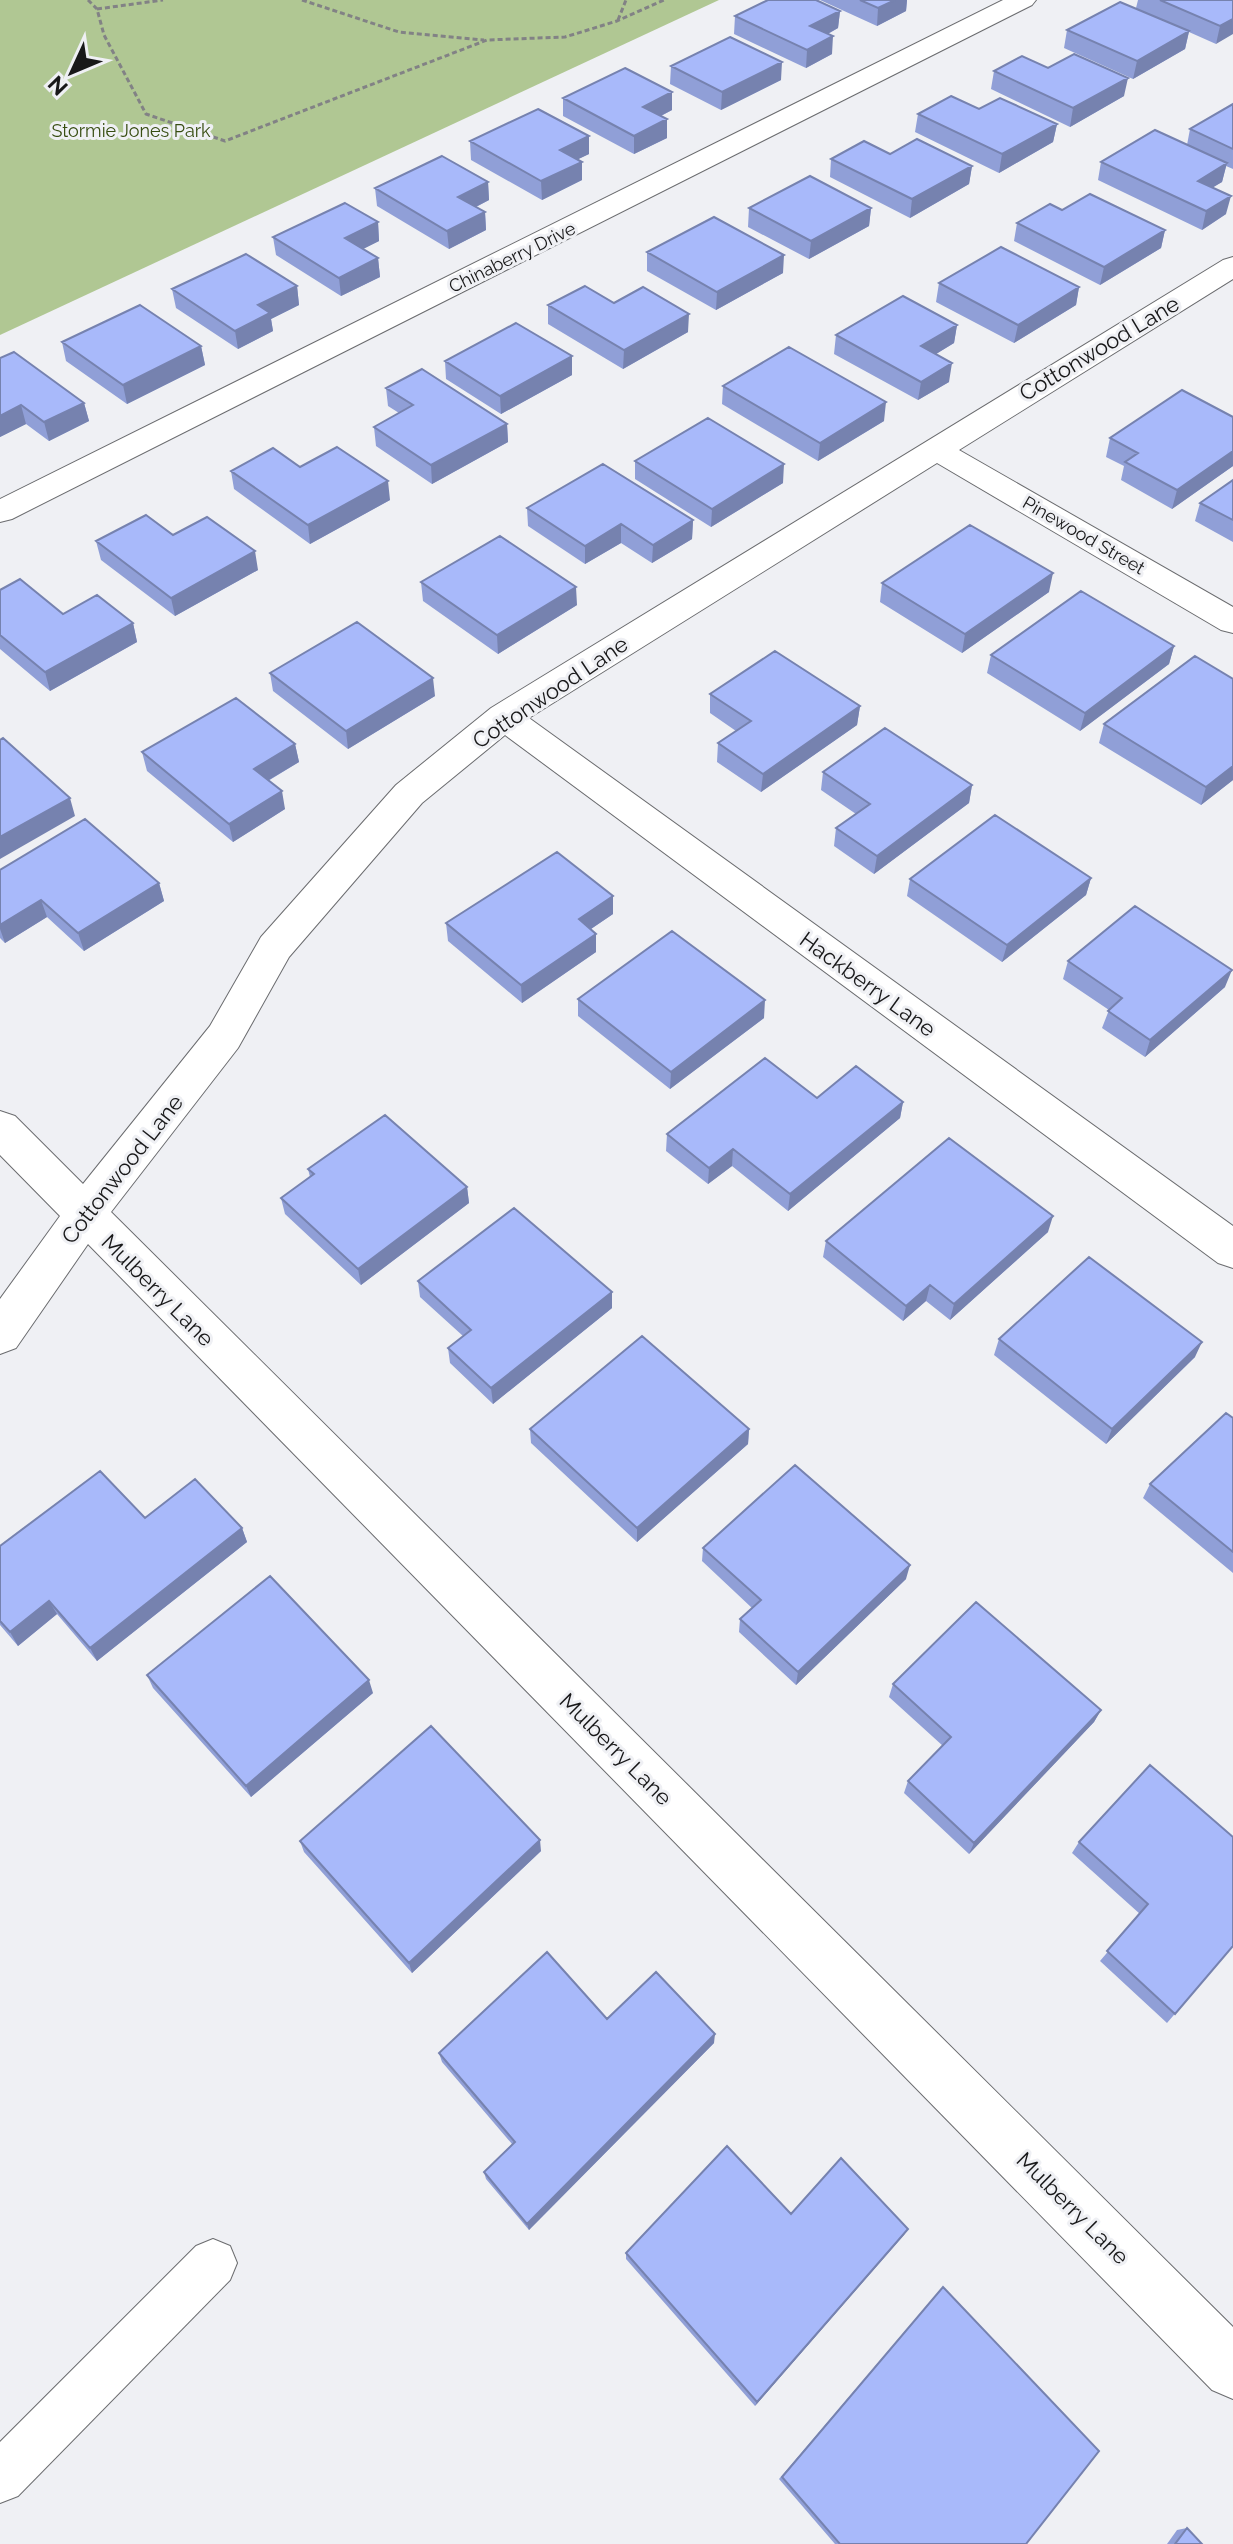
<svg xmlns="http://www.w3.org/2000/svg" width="1233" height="2544" font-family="Raleway,sans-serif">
<rect width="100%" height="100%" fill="#eff0f4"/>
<path fill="#b0c793" d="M0,0H719L0,335Z"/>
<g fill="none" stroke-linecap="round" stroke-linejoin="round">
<defs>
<path id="service" d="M213,2239L230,2246L237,2263L230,2280L18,2496L0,2503V2442L196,2246Z"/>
<path id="minor" d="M1003,0H1036L1032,5L12,519L0,522V499Z
M1233,257V279L959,450L1233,607V633L1221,630L937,463L529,718L1233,1226V1268L1218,1263L505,735L422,803L289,957L238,1048L111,1212L1233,2327V2399L1212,2390L88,1244L16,1348L0,1354V1299L60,1216L0,1155V1111L15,1116L83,1184L210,1026L261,937L396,785L491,708L1223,260Z"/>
</defs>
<use href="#service" stroke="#6b6c6f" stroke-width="2"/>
<use href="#minor" stroke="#6b6c6f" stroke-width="2"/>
<path stroke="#828285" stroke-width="3" stroke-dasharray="5 3" stroke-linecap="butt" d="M88,0L97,9L104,35L146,114L225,141L487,40L565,37L617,21L664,0
M302,0L399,32L484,40
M97,9L163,0
M618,20L626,0"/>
<use href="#service" fill="#fff" fill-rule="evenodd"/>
<use href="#minor" fill="#fff" fill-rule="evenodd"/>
</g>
<path fill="#909fd7" d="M820,0H907L906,11L877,26Z
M1138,0H1233L1216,44L1189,32L1185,49L1133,79L1064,48L1067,30L1136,8Z
M840,11L838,28L828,34L832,54L806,68L734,34L735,16Z
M671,66L781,80L721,110L670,84Z
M1048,68L1124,96L1070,127L991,89L994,71Z
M563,98L672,110L661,116L667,138L634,154L563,116Z
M1233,104V169L1226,166L1222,182L1212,187L1226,214L1202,230L1098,180L1101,162L1187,145L1190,129Z
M979,109L1057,124L1053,142L999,173L915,132L918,114Z
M470,141L589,154L578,159L582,180L542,200L471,160Z
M890,154L972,166L969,184L910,218L830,177L831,159Z
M488,182L489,200L476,207L485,212L486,230L449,249L377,206L375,188Z
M749,208H871L869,226L809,259L748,227Z
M1062,210L1165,230L1161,248L1100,285L1014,241L1017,223Z
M378,222L379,241L363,249L378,258L380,277L341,296L276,255L273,237Z
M647,252L783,273L716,310L647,271Z
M939,283L1079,287L1076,305L1014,343L936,302Z
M297,286L299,305L271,319L273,331L238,349L176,308L172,289Z
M614,303L688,332L623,369L548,324V305Z
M957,325L954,343L936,354L949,382L918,400L834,354L836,335Z
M62,342L201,346L205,365L127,404L66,361Z
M572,356V375L501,414L446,379L445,361Z
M0,358L84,403L89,421L49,441L26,424L0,437Z
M723,386L884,421L818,461L722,404Z
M386,388L507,424L508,442L432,484L376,446L374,427L399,413L388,406Z
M1233,417V466L1172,509L1121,480L1124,466L1106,457L1110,438Z
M635,461L783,483L711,527L635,479Z
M300,467L390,500L310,544L234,489L231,471Z
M1233,480V542L1195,521L1200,503Z
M527,508L693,520L692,539L652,563L621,543L585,564L528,526Z
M173,535L258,570L175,616L101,560L96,541Z
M421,582L577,605L498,654L423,601Z
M882,583L1049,592L962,653L880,602Z
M0,590L63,614L133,623L137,642L50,691L0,649Z
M1174,646L1169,664L1080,731L987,673L991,655Z
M270,673L435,696L348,749L273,691Z
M1233,679V780L1201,805L1099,743L1104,724Z
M710,694L860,706L857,725L761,792L717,762L718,743L736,731L710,713Z
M295,744L299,762L268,781L285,809L233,842L147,771L142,752Z
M823,772L972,785L969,803L874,874L834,846L836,828L856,814L821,790Z
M0,870L159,883L164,901L84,951L47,917L5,943L0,938Z
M1091,878L1086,895L1002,962L907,896L910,879Z
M613,896V914L591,929L596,934V952L522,1003L448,941L446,923Z
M1068,961L1225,987L1145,1057L1102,1028L1109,1010L1063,979Z
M578,999L764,1018L670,1089L578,1016Z
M817,1098L903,1102L900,1118L788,1211L732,1166L708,1184L666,1151L667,1134Z
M308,1169L467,1187L469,1203L361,1285L285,1214L281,1198L310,1177Z
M1048,1232L950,1320L926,1301L903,1321L823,1257L826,1241Z
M418,1281L612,1292V1308L493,1404L450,1363L448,1348L463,1336L420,1297Z
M999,1339L1195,1357L1106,1444L994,1355Z
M1233,1418V1573L1143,1498L1150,1484Z
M530,1429H749L748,1444L637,1542L531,1443Z
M145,1518L242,1528L247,1542L97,1661L57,1614L18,1646L0,1625V1546Z
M703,1548L906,1579L796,1685L739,1632L740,1619L752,1608L702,1561Z
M147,1675L373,1693L251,1797L153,1688Z
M893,1684L1101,1710L1094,1722L969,1854L904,1793L908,1781L943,1746L889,1697Z
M300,1841L541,1851L412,1973L304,1852Z
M1079,1842L1233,1946L1167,2023L1100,1961L1140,1914L1072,1853Z
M607,2019L714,2043L529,2230L486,2179L484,2172L512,2144L442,2062L439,2053Z
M791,2214L908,2229L755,2406L626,2259V2253Z
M943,2287L1026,2544H835L779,2479Z
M1187,2528L1202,2544H1167L1177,2530Z"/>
<path fill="#7682af" d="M895,0H907L906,11L877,26L878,8Z
M840,11L838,28L809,44L810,26Z
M1233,19V34L1216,44L1220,26Z
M1189,31L1185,49L1133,79L1137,61Z
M833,36L832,54L806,68L807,50Z
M782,62L781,80L721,110L722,92Z
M1128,78L1124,96L1070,127L1073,108Z
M672,92V110L643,125V107Z
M667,119V138L634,154V136Z
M1057,124L1053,142L999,173L1002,154Z
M589,136V154L560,168V150Z
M582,162V180L542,200L541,181Z
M1227,163L1222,182L1194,199L1198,181Z
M972,166L969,184L910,218L912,199Z
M488,182L489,200L460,215L458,197Z
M1231,196L1226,214L1202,230L1206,211Z
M871,208L869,226L809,259L811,241Z
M485,212L486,230L449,249L447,231Z
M378,222L379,241L347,257L345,238Z
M1165,230L1161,248L1100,285L1104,267Z
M784,255L783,273L716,310L717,292Z
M378,258L380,277L341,296L339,278Z
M297,286L299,305L271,319L273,331L238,349L235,331L258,305Z
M1079,287L1076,305L1014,343L1018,325Z
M689,314L688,332L623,369L624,350Z
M957,325L954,343L918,365L921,346Z
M201,346L205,365L127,404L123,385Z
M572,356V375L501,414L500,396Z
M952,363L949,382L918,400L921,382Z
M886,402L884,421L818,461L820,443Z
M84,403L89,421L49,441L44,422Z
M21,405L26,424L0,437V416Z
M507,424L508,442L432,484L431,465Z
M1233,451V466L1172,509L1177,490Z
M784,464L783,483L711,527L712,509Z
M388,481L390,500L310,544L308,525Z
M693,520L692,539L652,563L653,545Z
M621,524V543L585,564V546Z
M255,551L258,570L175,616L171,598Z
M1053,573L1049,592L962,653L965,634Z
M576,587L577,605L498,654L497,635Z
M133,623L137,642L50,691L45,672Z
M1174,646L1169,664L1080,731L1085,713Z
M433,678L435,696L348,749L346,731Z
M860,706L857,725L761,792L763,774Z
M295,744L299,762L257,787L254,769Z
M1233,766V780L1201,805L1206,787Z
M972,785L969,803L874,874L877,856Z
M282,791L285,809L233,842L229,824Z
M70,798L75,816L0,859V837Z
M1091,878L1086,895L1002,962L1007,945Z
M159,883L164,901L84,951L78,933Z
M613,896V914L579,937V919Z
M41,900L47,917L5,943L0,929V925Z
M596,934V952L522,1003L521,985Z
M1232,970L1225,987L1145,1057L1150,1040Z
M765,1000L764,1018L670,1089L671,1072Z
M903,1102L900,1118L788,1211L790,1194Z
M733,1149L732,1166L708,1184L709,1168Z
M467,1187L469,1203L361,1285L358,1269Z
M1053,1216L1048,1232L950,1320L954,1304Z
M930,1285L926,1301L903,1321L906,1306Z
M612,1292V1308L493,1404L491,1388Z
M1202,1342L1195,1357L1106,1444L1112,1429Z
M749,1429L748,1444L637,1542V1528Z
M242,1528L247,1542L97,1661L90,1648Z
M910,1565L906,1579L796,1685L798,1672Z
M49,1601L57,1614L18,1646L10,1632Z
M369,1680L373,1693L251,1797L246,1786Z
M1101,1710L1094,1722L969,1854L974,1843Z
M540,1840L541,1851L412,1973L409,1963Z
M715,2034L714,2043L529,2230L527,2224Z
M908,2229L904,2235L755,2406L757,2402Z"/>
<path fill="#a8b9fa" stroke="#7682af" stroke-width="2" d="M768,0H816L840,11L810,26L833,36L807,50L735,16Z
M860,0H895L878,8Z
M1160,0H1233V19L1220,26Z
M1120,2L1189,31L1137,61L1067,30Z
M730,37L782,62L722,92L671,66Z
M1074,54L1128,78L1073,108L994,71L1022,56L1048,68Z
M625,68L672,92L643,107L667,119L634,136L563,98Z
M951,96L979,109L1000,98L1057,124L1002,154L918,114Z
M1233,104V149L1190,129Z
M538,109L589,136L560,150L582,162L541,181L470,141Z
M1155,130L1227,163L1198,181L1231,196L1206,211L1101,162Z
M917,139L972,166L912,199L831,159L864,141L890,154Z
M442,156L488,182L458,197L485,212L447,231L375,188Z
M810,176L871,208L811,241L749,208Z
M1090,194L1165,230L1104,267L1017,223L1050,204L1062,210Z
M345,203L378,222L345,238L378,258L339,278L273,237Z
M714,217L784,255L717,292L647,252Z
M1001,247L1079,287L1018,325L939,283Z
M246,254L297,286L258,305L270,313L235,331L172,289Z
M585,286L614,303L643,287L689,314L624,350L548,305Z
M903,296L957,325L921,346L952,363L921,382L836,335Z
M140,305L201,346L123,385L62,342Z
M516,323L572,356L500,396L445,361Z
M789,347L886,402L820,443L723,386Z
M14,352L84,403L44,422L21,405L0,416V358Z
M422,369L507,424L431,465L374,427L413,405L386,388Z
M1182,390L1233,417V451L1177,490L1125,462L1138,453L1110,438Z
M708,418L784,464L712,509L635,461Z
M337,447L388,481L308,525L231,471L273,448L300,467Z
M603,464L693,520L653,545L621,524L585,546L527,508Z
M1233,480V520L1200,503Z
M146,515L173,535L207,517L255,551L171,598L96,541Z
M970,525L1053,573L965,634L882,583Z
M500,536L576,587L497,635L421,582Z
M20,579L63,614L97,595L133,623L45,672L0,635V590Z
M1081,591L1174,646L1085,713L991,655Z
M357,622L433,678L346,731L270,673Z
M775,651L860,706L763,774L718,743L751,721L710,694Z
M1195,656L1233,679V766L1206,787L1104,724Z
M236,698L295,744L254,769L282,791L229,824L142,752Z
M885,728L972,785L877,856L836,828L870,804L823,772Z
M3,738L70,798L0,837V740Z
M995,815L1091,878L1007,945L910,879Z
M85,819L159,883L78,933L41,900L0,925V870Z
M557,852L613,896L579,919L596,934L521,985L446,923Z
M1135,906L1232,970L1150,1040L1108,1011L1122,998L1068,961Z
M672,931L765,1000L671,1072L578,999Z
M765,1058L817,1098L856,1066L903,1102L790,1194L733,1149L709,1168L667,1134Z
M385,1115L467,1187L358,1269L281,1198L314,1174L308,1169Z
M949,1138L1053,1216L954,1304L930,1285L906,1306L826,1241Z
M514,1208L612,1292L491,1388L448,1348L471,1330L418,1281Z
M1089,1257L1202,1342L1112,1429L999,1339Z
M642,1336L749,1429L637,1528L530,1429Z
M1226,1413L1233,1418V1552L1150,1484Z
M795,1465L910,1565L798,1672L740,1619L761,1600L703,1548Z
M100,1471L145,1518L195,1479L242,1528L90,1648L49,1601L10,1632L0,1621V1546Z
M270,1576L369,1680L246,1786L147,1675Z
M976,1602L1101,1710L974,1843L908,1781L951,1737L893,1684Z
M431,1726L540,1840L409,1963L300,1841Z
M1150,1765L1233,1837V1946L1175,2014L1107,1951L1148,1904L1079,1842Z
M547,1952L607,2019L656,1972L715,2034L527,2224L484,2172L515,2142L439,2053Z
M727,2146L791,2214L841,2158L908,2229L757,2402L626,2253Z
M943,2287L1099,2451L1026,2544H840L782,2477Z
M1187,2528L1202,2544H1175Z"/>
<g text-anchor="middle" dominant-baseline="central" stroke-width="6" stroke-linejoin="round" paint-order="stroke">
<g font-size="18" fill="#374d11" stroke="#eff0f4">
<text x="131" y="130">Stormie Jones Park</text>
</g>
<g font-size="18" fill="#181819" stroke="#eff0f4">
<text transform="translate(512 257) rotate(-26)">Chinaberry Drive</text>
<text transform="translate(1084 535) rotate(30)">Pinewood Street</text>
</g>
<g font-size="22" fill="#181819" stroke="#eff0f4">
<text transform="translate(1099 348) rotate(-31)">Cottonwood Lane</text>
<text transform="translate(550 692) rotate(-34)">Cottonwood Lane</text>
<text transform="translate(868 984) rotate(36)">Hackberry Lane</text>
<text transform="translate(122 1169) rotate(-52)">Cottonwood Lane</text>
<text transform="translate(158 1290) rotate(45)">Mulberry Lane</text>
<text transform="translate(616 1749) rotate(45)">Mulberry Lane</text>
<text transform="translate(1073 2208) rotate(45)">Mulberry Lane</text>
</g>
</g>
<g transform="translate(72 72) rotate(226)" stroke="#eff0f4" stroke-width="6" paint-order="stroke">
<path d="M0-6L14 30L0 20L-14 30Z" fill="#181819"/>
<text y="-12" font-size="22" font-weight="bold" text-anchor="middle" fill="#181819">N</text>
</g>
</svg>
